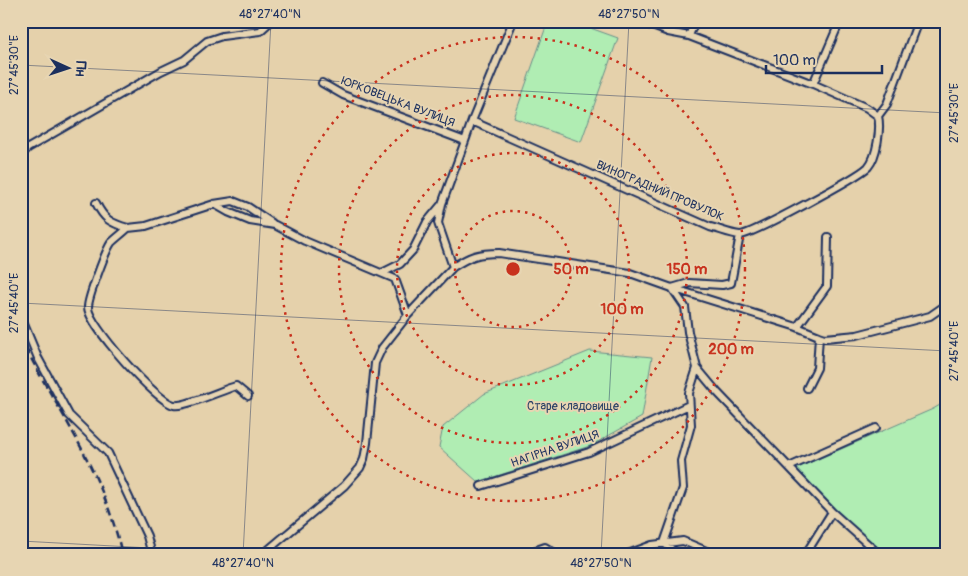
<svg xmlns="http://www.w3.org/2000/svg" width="968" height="576" font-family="Pangolin,sans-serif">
<rect width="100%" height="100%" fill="#e5d1ab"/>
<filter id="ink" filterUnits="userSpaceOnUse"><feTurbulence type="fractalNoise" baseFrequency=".02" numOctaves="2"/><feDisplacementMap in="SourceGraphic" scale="10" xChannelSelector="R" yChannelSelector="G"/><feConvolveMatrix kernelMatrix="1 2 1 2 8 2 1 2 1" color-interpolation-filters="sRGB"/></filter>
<g filter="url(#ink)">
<path fill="#b0edb3" stroke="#668e88" d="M548,21H571L618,38L581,142L514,118Z
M590,351L652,357L642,417L590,446L478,482L439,447L443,427L484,394Z
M947,401V549L942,555H887L838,514L795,469L933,409Z"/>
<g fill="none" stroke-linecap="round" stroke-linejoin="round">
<defs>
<path id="minor" d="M689,36L695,21
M322,83L343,95L465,141L442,204L427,222L413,250L400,264L382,273
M813,84L840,21
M878,116L887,104L918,21
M472,121L710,227C719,229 730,234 740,235C751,235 858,177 868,167C877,157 881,128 878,116L867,108L813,84L689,36L668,32L639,21
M465,141L472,121L513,21
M21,155L28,148L161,71L184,60L207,41L222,36L260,31L271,21
M96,203C104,219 110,223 128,228C123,233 116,238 111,243C106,250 88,298 88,307C87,324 157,402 174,405C186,407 222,390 236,386L248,396
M214,204L228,212L250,221L275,225L305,241L395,279L408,315
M128,228L146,226L214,204L233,201L248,207L272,223
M740,235L731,283L722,285L689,283L672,288L685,307L688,332L697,368L717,392L789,467
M453,267C470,256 478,253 499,253L630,273L672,288L797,327
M21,317L38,358L69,415L108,453L147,536L152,555
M819,336L825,338L857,335L930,316L943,307L947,301
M807,388L817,368L819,336L797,327L827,286L828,237
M876,428L789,467L832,512L880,555
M481,486L589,452L689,405
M262,555L344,486L360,468L364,459L367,443L375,363L382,348L408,315L453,267L438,223L442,204
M522,555L545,547L558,555
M625,555L652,545L683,541L716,555
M678,555L664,543L683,488L681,461L691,425L689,393L697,368
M805,555L832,512"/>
</defs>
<use href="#minor" stroke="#1b2f5e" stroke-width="10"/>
<use href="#minor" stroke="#e7d5b2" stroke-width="6"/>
<path stroke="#1b2f5e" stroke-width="2.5" stroke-dasharray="8 4" stroke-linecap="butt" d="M21,337C36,372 58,404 76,438C96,475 113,513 122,555"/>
</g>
</g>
<path fill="none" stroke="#1b2f5e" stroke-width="1" stroke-opacity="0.45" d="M21,65L947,113M21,303L947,351M21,541L279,555M243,555L271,21M601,555L629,21"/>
<g fill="none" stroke="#c8321e" stroke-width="2.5" stroke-dasharray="2.5 5">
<circle cx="513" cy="269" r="58"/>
<circle cx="513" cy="269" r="116"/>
<circle cx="513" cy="269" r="174"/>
<circle cx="513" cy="269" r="232"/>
</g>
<g text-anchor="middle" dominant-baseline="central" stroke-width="4" stroke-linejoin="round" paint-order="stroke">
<g font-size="12" fill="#1b2f5e" stroke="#e7d5b2">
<text transform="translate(398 102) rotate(21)">ЮРКОВЕЦЬКА ВУЛИЦЯ</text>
<text transform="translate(660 191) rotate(23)">ВИНОГРАДНИЙ ПРОВУЛОК</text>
<text transform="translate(555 449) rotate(-19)">НАГІРНА ВУЛИЦЯ</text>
</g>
<g font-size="12" fill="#2a4266" stroke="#e7d5b2">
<text x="573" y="406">Старе кладовище</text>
</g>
</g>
<circle cx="513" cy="269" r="8" fill="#c8321e" stroke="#e7d5b2" stroke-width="2.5"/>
<g font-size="15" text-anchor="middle" font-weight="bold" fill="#c8321e" stroke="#e7d5b2" stroke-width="4" stroke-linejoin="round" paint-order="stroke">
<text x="571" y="274">50 m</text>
<text x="687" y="274">150 m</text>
<text x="622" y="314">100 m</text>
<text x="731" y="354">200 m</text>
</g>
<rect width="968" height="576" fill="none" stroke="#e7d5b2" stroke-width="55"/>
<g transform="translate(68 68) rotate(93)" stroke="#e7d5b2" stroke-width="4" paint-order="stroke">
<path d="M0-4L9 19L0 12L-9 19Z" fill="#1b2f5e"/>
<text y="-8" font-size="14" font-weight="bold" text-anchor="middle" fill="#1b2f5e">Пн</text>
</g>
<path d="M766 65v8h116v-8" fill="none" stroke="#1b2f5e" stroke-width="2.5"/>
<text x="773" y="65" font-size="15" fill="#1b2f5e" stroke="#e7d5b2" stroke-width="4" paint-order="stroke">100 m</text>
<rect x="28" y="28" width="912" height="520" fill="none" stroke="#1b2f5e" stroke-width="2"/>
<g font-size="12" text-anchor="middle" fill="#1b2f5e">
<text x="270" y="18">48°27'40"N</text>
<text x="629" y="18">48°27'50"N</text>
<text transform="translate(14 65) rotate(-90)" y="4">27°45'30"E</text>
<text transform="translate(954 113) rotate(-90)" y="4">27°45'30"E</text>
<text transform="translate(14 303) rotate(-90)" y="4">27°45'40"E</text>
<text transform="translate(954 351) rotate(-90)" y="4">27°45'40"E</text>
<text x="243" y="567">48°27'40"N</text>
<text x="601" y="567">48°27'50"N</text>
</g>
</svg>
